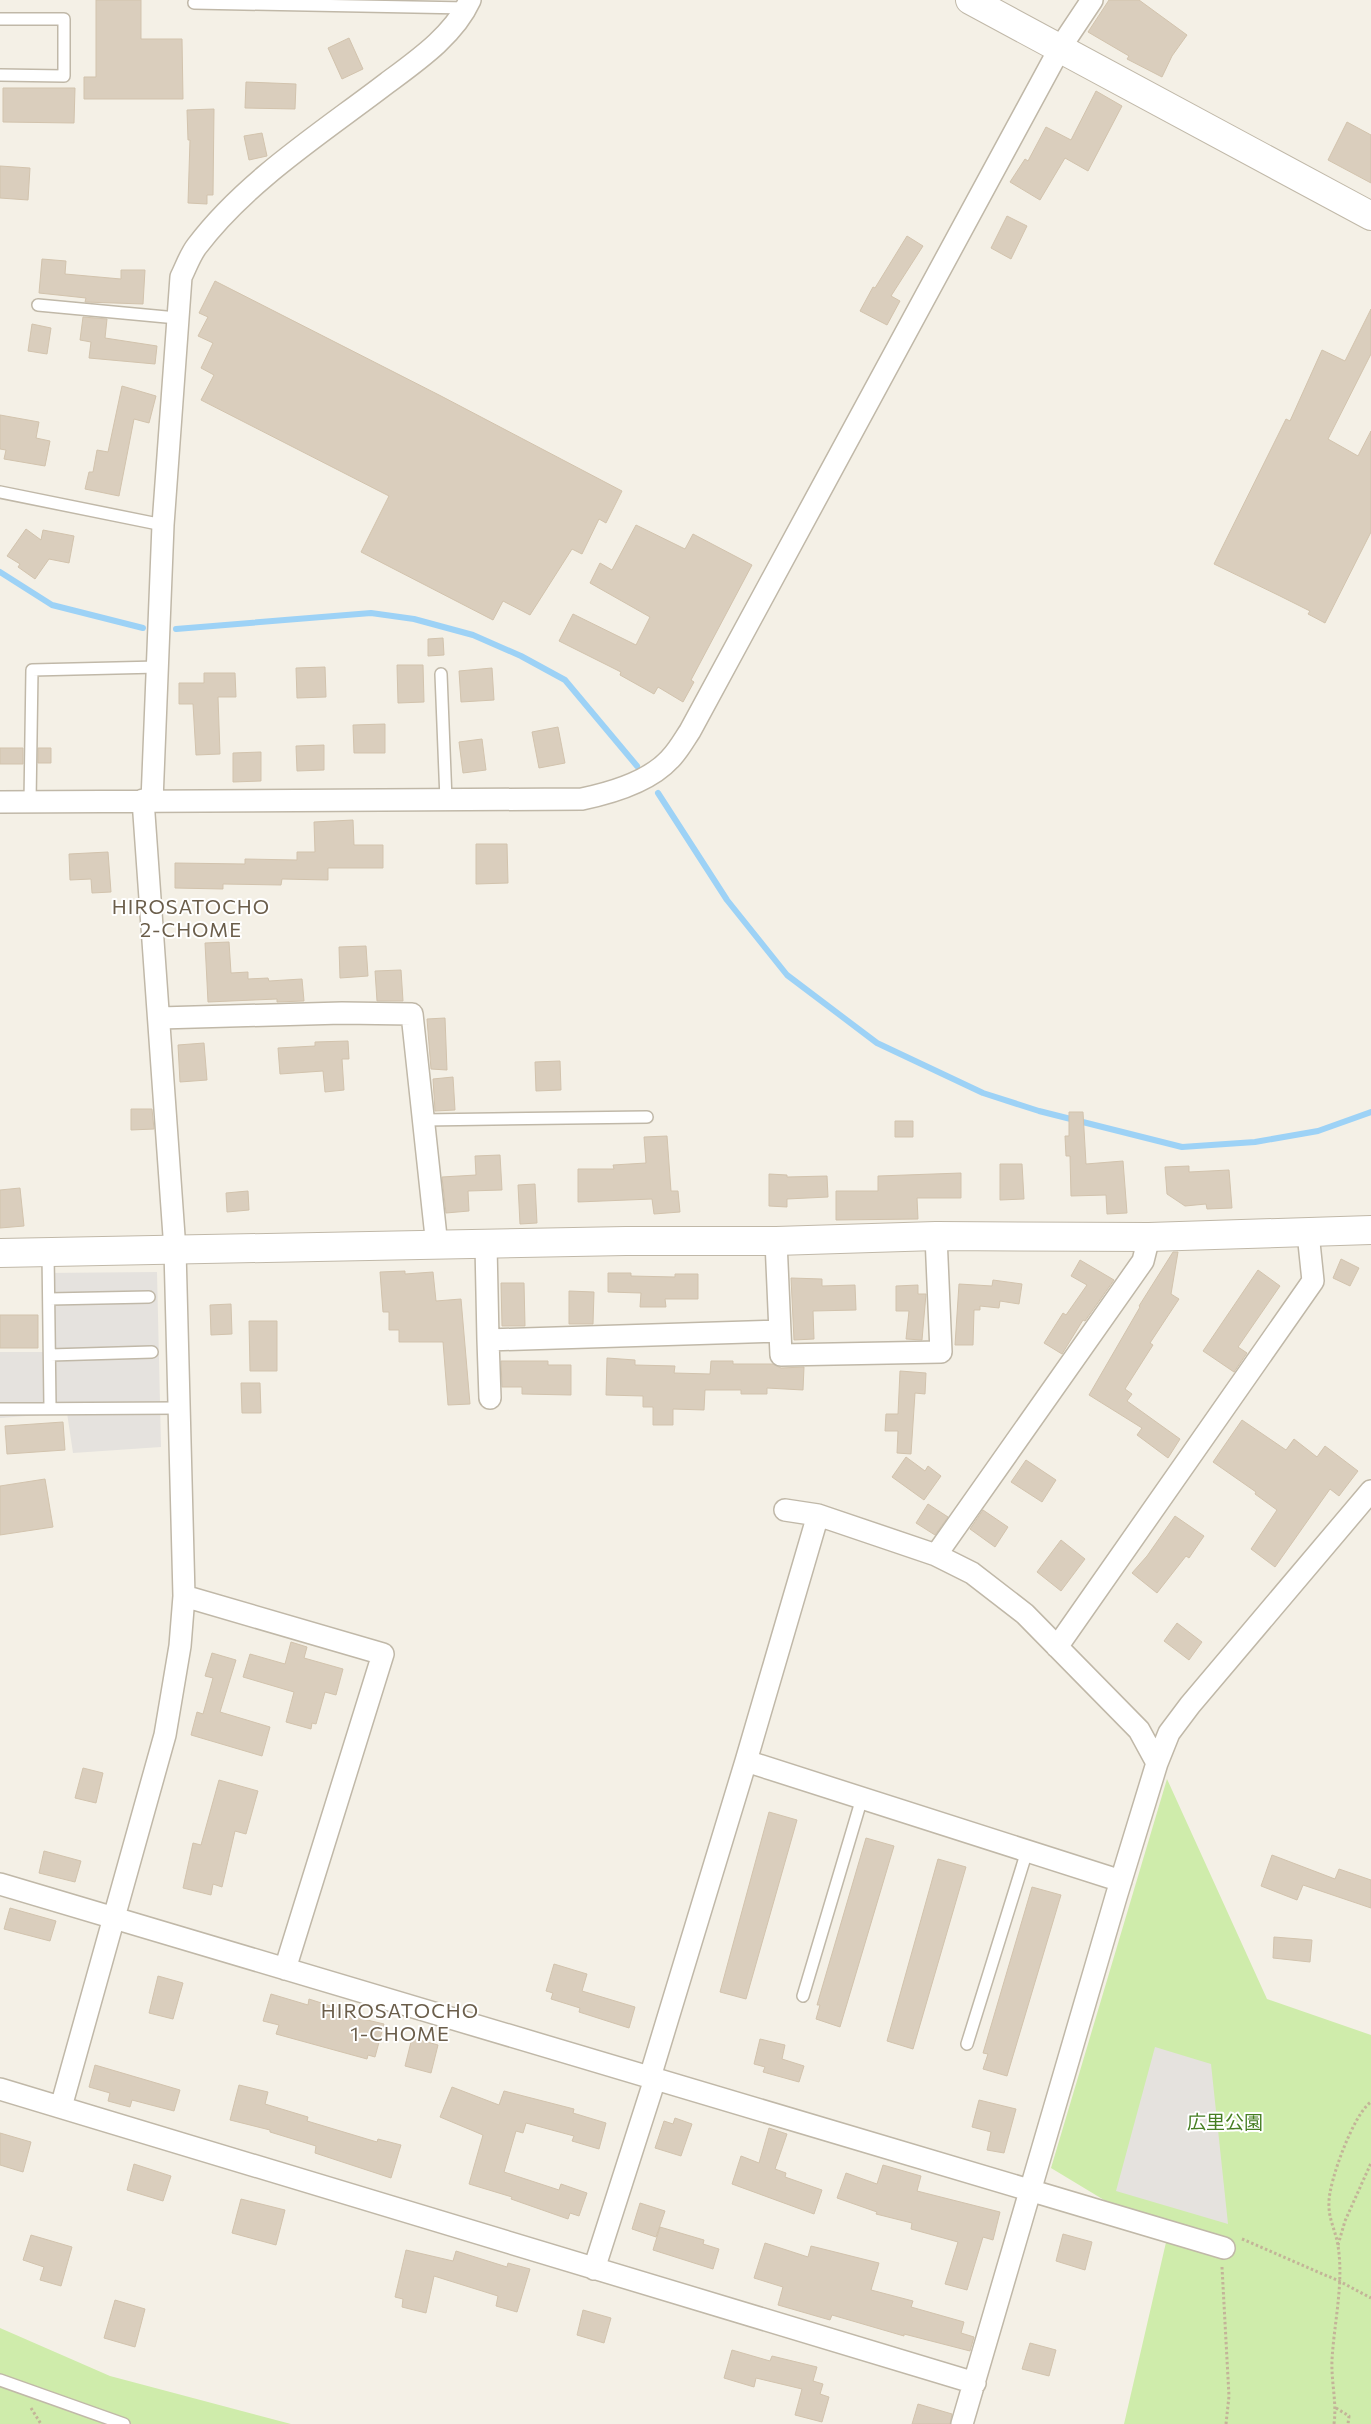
<svg xmlns="http://www.w3.org/2000/svg" width="1371" height="2424" font-family="Commissioner,'Noto Sans JP',sans-serif">
<rect width="100%" height="100%" fill="#f4f0e6"/>
<path fill="#cfecab" d="M1167,1779L1267,1999L1371,2035V2424H1124L1167,2238L1051,2168Z
M0,2328L110,2376L291,2424H0Z"/>
<path fill="#e5e2de" d="M157,1272L161,1447L73,1453L67,1413L0,1418V1352H44L42,1273Z
M1155,2047L1211,2064L1228,2224L1116,2191Z"/>
<g fill="none" stroke-linecap="round" stroke-linejoin="round">
<path stroke="#9dd2f6" stroke-width="6" d="M0,572L52,605L143,628
M176,629L371,613L414,619L473,635L521,656L565,680L637,766
M658,793L727,900L787,975L877,1043L983,1093L1039,1111L1182,1147L1255,1142L1318,1131L1371,1112"/>
</g>
<path fill="#dacebd" stroke="#d2c3ad" d="M96,0H141V39H182L183,99H84V77H96Z
M1109,0H1139L1187,35L1172,56L1162,77L1127,59L1129,56L1088,32Z
M349,38L363,69L342,79L328,48Z
M246,82L296,84L295,109L245,108Z
M3,88H75L74,123L3,122Z
M1096,91L1122,106L1088,171L1065,158L1040,200L1010,182L1025,159L1028,161L1046,127L1071,140Z
M214,109L213,195H207V204L188,203L190,140H188L187,110Z
M1347,122L1371,135V183L1328,160Z
M262,133L267,156L249,160L244,136Z
M0,166L30,168L28,200L0,198Z
M1007,216L1027,226L1011,259L991,248Z
M907,236L923,246L891,296L900,301L887,325L860,311L873,287L875,288Z
M42,259L66,261L65,274L121,279V270H145L143,304L85,302L86,298L39,293Z
M215,281L441,396L622,491L606,523L599,519L582,554L572,549L530,615L503,601L493,620L361,552L389,496L201,400L214,375L201,368L213,343L198,336L208,317L199,313Z
M1371,309V354L1328,439L1358,456L1371,431V532L1325,623L1308,614L1310,611L1280,596L1214,564L1286,419L1290,421L1322,350L1345,361Z
M83,317L107,319L105,338L157,346L155,364L89,358L91,342L80,340Z
M32,324L51,328L47,354L28,351Z
M122,386L156,396L149,423L134,419L119,496L85,489L89,472H93L97,450L108,452Z
M0,415L39,422L36,438L50,441L45,466L4,459L6,450L0,449Z
M636,525L685,549L693,534L752,565L691,680L694,682L683,702L658,687L654,694L620,675L621,672L559,641L573,614L636,645L650,617L590,583L600,563L612,570Z
M26,529L41,540L43,530L74,536L69,563L49,559L35,579L18,567L20,564L7,556Z
M443,638L444,655L428,656V639Z
M397,665H423L424,702L398,703Z
M325,667L326,697L297,698L296,668Z
M492,668L494,700L461,702L459,671Z
M204,673H235L236,697H218L220,754L196,755L193,704H179V683H204Z
M385,724V753H354L353,725Z
M558,727L565,763L539,768L532,732Z
M482,739L486,770L463,773L459,742Z
M324,745V770L297,771L296,746Z
M0,748H23V764H0Z
M38,748H51V763H38Z
M261,752V781L233,782V753Z
M353,820L354,845H383V868H328V880L282,879L281,885L223,884V889L175,888V863L245,864V859L297,860V852H315L314,822Z
M476,844H507L508,883L476,884Z
M108,852L111,892L92,893L91,879L70,880L69,854Z
M229,942L231,973L248,972V979L268,978L269,981L302,979L304,1001L277,1002V999L208,1002L205,943Z
M366,946L368,976L340,978L339,947Z
M401,970L403,1001H377L375,971Z
M445,1018L447,1070L431,1069L427,1019Z
M348,1041L349,1059H342L344,1090L325,1092L323,1071L280,1074L278,1048L315,1046V1042Z
M204,1043L207,1080L180,1082L178,1045Z
M560,1061L561,1090L536,1091L535,1062Z
M453,1077L455,1110L435,1111L433,1079Z
M131,1109H152L154,1129L131,1130Z
M1069,1112H1083L1086,1164L1123,1161L1127,1213L1107,1214L1106,1195L1071,1196L1070,1156H1066L1065,1136H1069Z
M895,1121H913V1137H895Z
M667,1136L671,1191H678L680,1212L654,1214L652,1199L578,1202V1169H614L613,1165L646,1163L644,1137Z
M500,1155L502,1190L468,1191L469,1211L446,1213L442,1177L476,1175L475,1156Z
M1000,1164H1022L1024,1199L1000,1200Z
M1189,1166V1172L1229,1170L1232,1208L1207,1209L1206,1204L1185,1206L1167,1194L1165,1167Z
M961,1173V1198H917L918,1219L836,1220V1191H878V1176Z
M769,1174L787,1175V1177L827,1176L828,1197L787,1199V1207L769,1206Z
M535,1184L537,1223L520,1224L518,1185Z
M20,1188L24,1226L0,1228V1190Z
M248,1191L249,1210L227,1212L226,1193Z
M1173,1252H1178L1171,1294L1179,1299L1150,1343L1153,1345L1125,1389L1132,1394L1127,1401L1180,1439L1168,1458L1137,1435L1142,1428L1089,1395L1140,1307L1139,1306Z
M1341,1259L1359,1268L1350,1286L1333,1278Z
M1080,1260L1114,1280L1085,1321L1083,1320L1062,1354L1044,1343L1063,1313L1066,1315L1087,1285L1071,1276Z
M1258,1270L1280,1286L1238,1347L1247,1353L1234,1372L1203,1351Z
M405,1271V1274L433,1272L436,1301L461,1299L470,1404L448,1405L443,1342H399V1330H389V1312H383L380,1272Z
M608,1273H631V1276L675,1277V1274H698V1299H665L666,1307H640L641,1293L608,1292Z
M791,1278L822,1279V1286L855,1285L856,1310L813,1311L814,1339L794,1340Z
M993,1280L1022,1284L1019,1304L1000,1301L999,1308L980,1306V1310H974L973,1345H955L959,1284L992,1286Z
M501,1283H524L525,1326H502Z
M918,1285V1294H926L922,1340L906,1339L909,1311H896V1286Z
M569,1291L594,1292L593,1324H569Z
M231,1304L232,1334L211,1335L210,1305Z
M0,1315H38V1348H0Z
M249,1321H277V1371H250Z
M607,1358L635,1360V1365L675,1366L674,1373L710,1374L711,1361H733V1364H773L781,1368L804,1367L803,1390L767,1388V1394H741V1390H705L704,1410L673,1409V1425H653V1407H643V1396L606,1395Z
M501,1361H548V1365H571V1395L522,1394V1387H502Z
M900,1371L926,1373L925,1394L915,1393L911,1454L897,1453L898,1431H885L886,1414H898Z
M241,1383H260L261,1413H242Z
M1242,1420L1286,1450L1294,1439L1317,1457L1325,1446L1358,1471L1339,1496L1330,1489L1275,1567L1251,1549L1277,1510L1255,1494L1256,1492L1213,1462Z
M63,1422L65,1450L7,1454L5,1426Z
M906,1457L925,1471L928,1466L941,1476L924,1500L892,1477Z
M1026,1460L1056,1480L1042,1502L1011,1482Z
M45,1479L53,1527L0,1535V1486Z
M928,1504L948,1517L935,1535L916,1523Z
M983,1510L1008,1527L995,1547L970,1529Z
M1175,1516L1204,1536L1189,1558L1186,1556L1157,1593L1132,1573L1147,1556Z
M1061,1540L1085,1559L1061,1591L1037,1572Z
M1177,1623L1202,1642L1189,1660L1164,1641Z
M291,1642L307,1647L304,1658L343,1669L336,1695L325,1692L316,1724L312,1723L311,1729L286,1722L294,1692L243,1677L250,1654L285,1664Z
M212,1653L236,1660L220,1712L270,1727L262,1756L191,1735L197,1712L203,1714L213,1678L205,1676Z
M83,1768L103,1773L96,1803L75,1798Z
M219,1780L258,1791L246,1834L235,1831L222,1887L213,1884L211,1895L183,1888L193,1843L201,1845Z
M769,1812L797,1820L746,1999L720,1992Z
M866,1838L894,1846L840,2027L816,2019L820,2005H817Z
M44,1851L81,1861L75,1882L39,1873Z
M1272,1855L1335,1879L1339,1869L1371,1880V1908L1303,1885L1297,1900L1261,1886Z
M938,1859L966,1867L913,2049L887,2041Z
M1032,1887L1061,1895L1007,2076L983,2069L988,2054L983,2053Z
M10,1908L56,1921L50,1941L4,1929Z
M1274,1937L1312,1940L1310,1962L1273,1958Z
M554,1964L587,1974L582,1991L635,2007L629,2028L579,2012L580,2008L551,1999L553,1993L546,1991Z
M158,1976L183,1983L173,2019L149,2013Z
M271,1994L308,2005L309,1999L343,2010L342,2014L384,2024L375,2057L368,2055L367,2059L276,2034L279,2025L263,2021Z
M412,2038L438,2045L431,2073L405,2066Z
M760,2039L785,2045L782,2059L804,2066L799,2082L763,2072L765,2067L754,2064Z
M95,2065L180,2090L174,2111L132,2100L130,2107L108,2101L110,2093L89,2087Z
M239,2085L268,2092L265,2104L308,2117L307,2121L377,2142L378,2139L401,2145L391,2178L315,2153L316,2146L270,2132V2130L230,2120Z
M452,2087L499,2105L504,2091L574,2109L573,2113L606,2123L599,2149L572,2141L574,2136L526,2123L523,2133L516,2131L504,2172L559,2190L561,2184L587,2193L579,2216L570,2213L568,2219L511,2199L512,2197L469,2184L483,2135L440,2117Z
M979,2100L1016,2109L1004,2153L987,2150L991,2132L972,2127Z
M675,2118L692,2124L681,2156L655,2148L664,2121L673,2124Z
M769,2128L787,2134L775,2169L786,2173L785,2177L822,2190L814,2214L732,2184L741,2156L759,2163Z
M0,2133L31,2142L23,2172L0,2165Z
M134,2164L171,2176L163,2201L127,2190Z
M883,2165L921,2176L917,2191L1000,2212L993,2240L983,2237L967,2290L945,2284L958,2242L911,2229L912,2223L876,2214L877,2212L837,2198L846,2173L877,2184Z
M241,2199L285,2210L276,2245L232,2233Z
M640,2203L665,2211L656,2237L632,2229Z
M660,2227L704,2240L703,2244L719,2249L713,2269L653,2250Z
M1063,2234L1092,2242L1085,2270L1056,2261Z
M31,2235L72,2247L61,2286L40,2280L44,2267L23,2260Z
M765,2243L808,2257L811,2246L879,2263L871,2290L913,2301L911,2307L964,2322L961,2333L974,2337L970,2351L904,2334V2336L832,2315L830,2320L778,2305L783,2287L754,2278Z
M406,2250L453,2261L456,2251L507,2267L508,2263L530,2269L517,2312L496,2306L498,2296L434,2276L426,2313L402,2307L403,2299L395,2297Z
M115,2300L145,2309L135,2347L104,2338Z
M583,2310L611,2318L604,2343L577,2335Z
M1030,2343L1056,2350L1049,2376L1022,2369Z
M732,2350L770,2361L772,2356L817,2367L813,2381L823,2384L820,2394L829,2397L822,2422L795,2415L802,2389L756,2378L754,2387L724,2378Z
M918,2404L952,2414L950,2424H912Z"/>
<g fill="none" stroke-linecap="round" stroke-linejoin="round">
<defs>
<path id="service" d="M194,3L467,8
M0,19H64V76L0,75
M38,305L177,318
M0,492L163,525
M441,674L446,800
M30,802L32,670L158,667
M424,1120L647,1117
M48,1252L50,1407
M49,1299L149,1297
M50,1355L152,1352
M0,1409L179,1408
M803,1996L862,1798
M967,2044L1027,1851
M0,2380L124,2424"/>
<path id="minor" d="M152,801L163,525L181,277C186,267 190,255 197,246C246,181 323,132 387,83C418,60 454,35 470,0
M0,802L582,799C611,793 649,782 670,759C678,751 684,740 690,731L1060,48L1092,0
M160,1018L342,1013L412,1014L437,1246
M776,1241L781,1355L941,1352L936,1236
M486,1245L488,1340L780,1331
M488,1340L490,1398
M785,1510L818,1515L936,1555L972,1573L1025,1614L1139,1730L1157,1763
M936,1555L1143,1261L1149,1237
M184,1596L383,1654L285,1969
M1057,1647L1313,1281L1308,1233
M746,1761L1121,1881
M0,1884L1224,2248
M650,2077L746,1761L818,1515
M0,2089L975,2383
M61,2107L165,1735L180,1646L184,1596L175,1250L143,800
M594,2269L655,2079
M962,2424L1116,1897L1157,1763L1169,1733L1190,1705L1371,1491"/>
<path id="tertiary" d="M970,0L1371,216
M0,1253L626,1241H776L936,1236L1149,1237L1371,1230"/>
</defs>
<use href="#service" stroke="#c0b8a8" stroke-width="14"/>
<use href="#minor" stroke="#c0b8a8" stroke-width="24"/>
<use href="#tertiary" stroke="#c0b8a8" stroke-width="30"/>
<path stroke="#c3b498" stroke-width="3" stroke-dasharray="2.5 2.5" stroke-linecap="butt" d="M1242,2239L1339,2281L1371,2298
M1338,2245L1345,2221L1371,2163
M1222,2267L1229,2396L1226,2424
M31,2408L41,2424
M1336,2408L1349,2416L1348,2424
M1334,2424C1337,2402 1331,2382 1332,2360C1334,2323 1344,2283 1338,2246C1336,2231 1328,2219 1329,2202C1329,2181 1354,2113 1371,2102"/>
<use href="#service" stroke="#fff" stroke-width="11"/>
<use href="#minor" stroke="#fff" stroke-width="21"/>
<use href="#tertiary" stroke="#fff" stroke-width="28"/>
</g>
<g text-anchor="middle" dominant-baseline="central" stroke-width="4" stroke-linejoin="round" paint-order="stroke">
<g font-size="19" fill="#467e23" stroke="#fff">
<text x="1225" y="2121">広里公園</text>
</g>
<g font-size="20" letter-spacing="1" fill="#6b5e4b" stroke="#fff">
<text x="191" y="906">HIROSATOCHO<tspan x="191" dy="23">2-CHOME</tspan></text>
<text x="400" y="2010">HIROSATOCHO<tspan x="400" dy="23">1-CHOME</tspan></text>
</g>
</g>
</svg>
